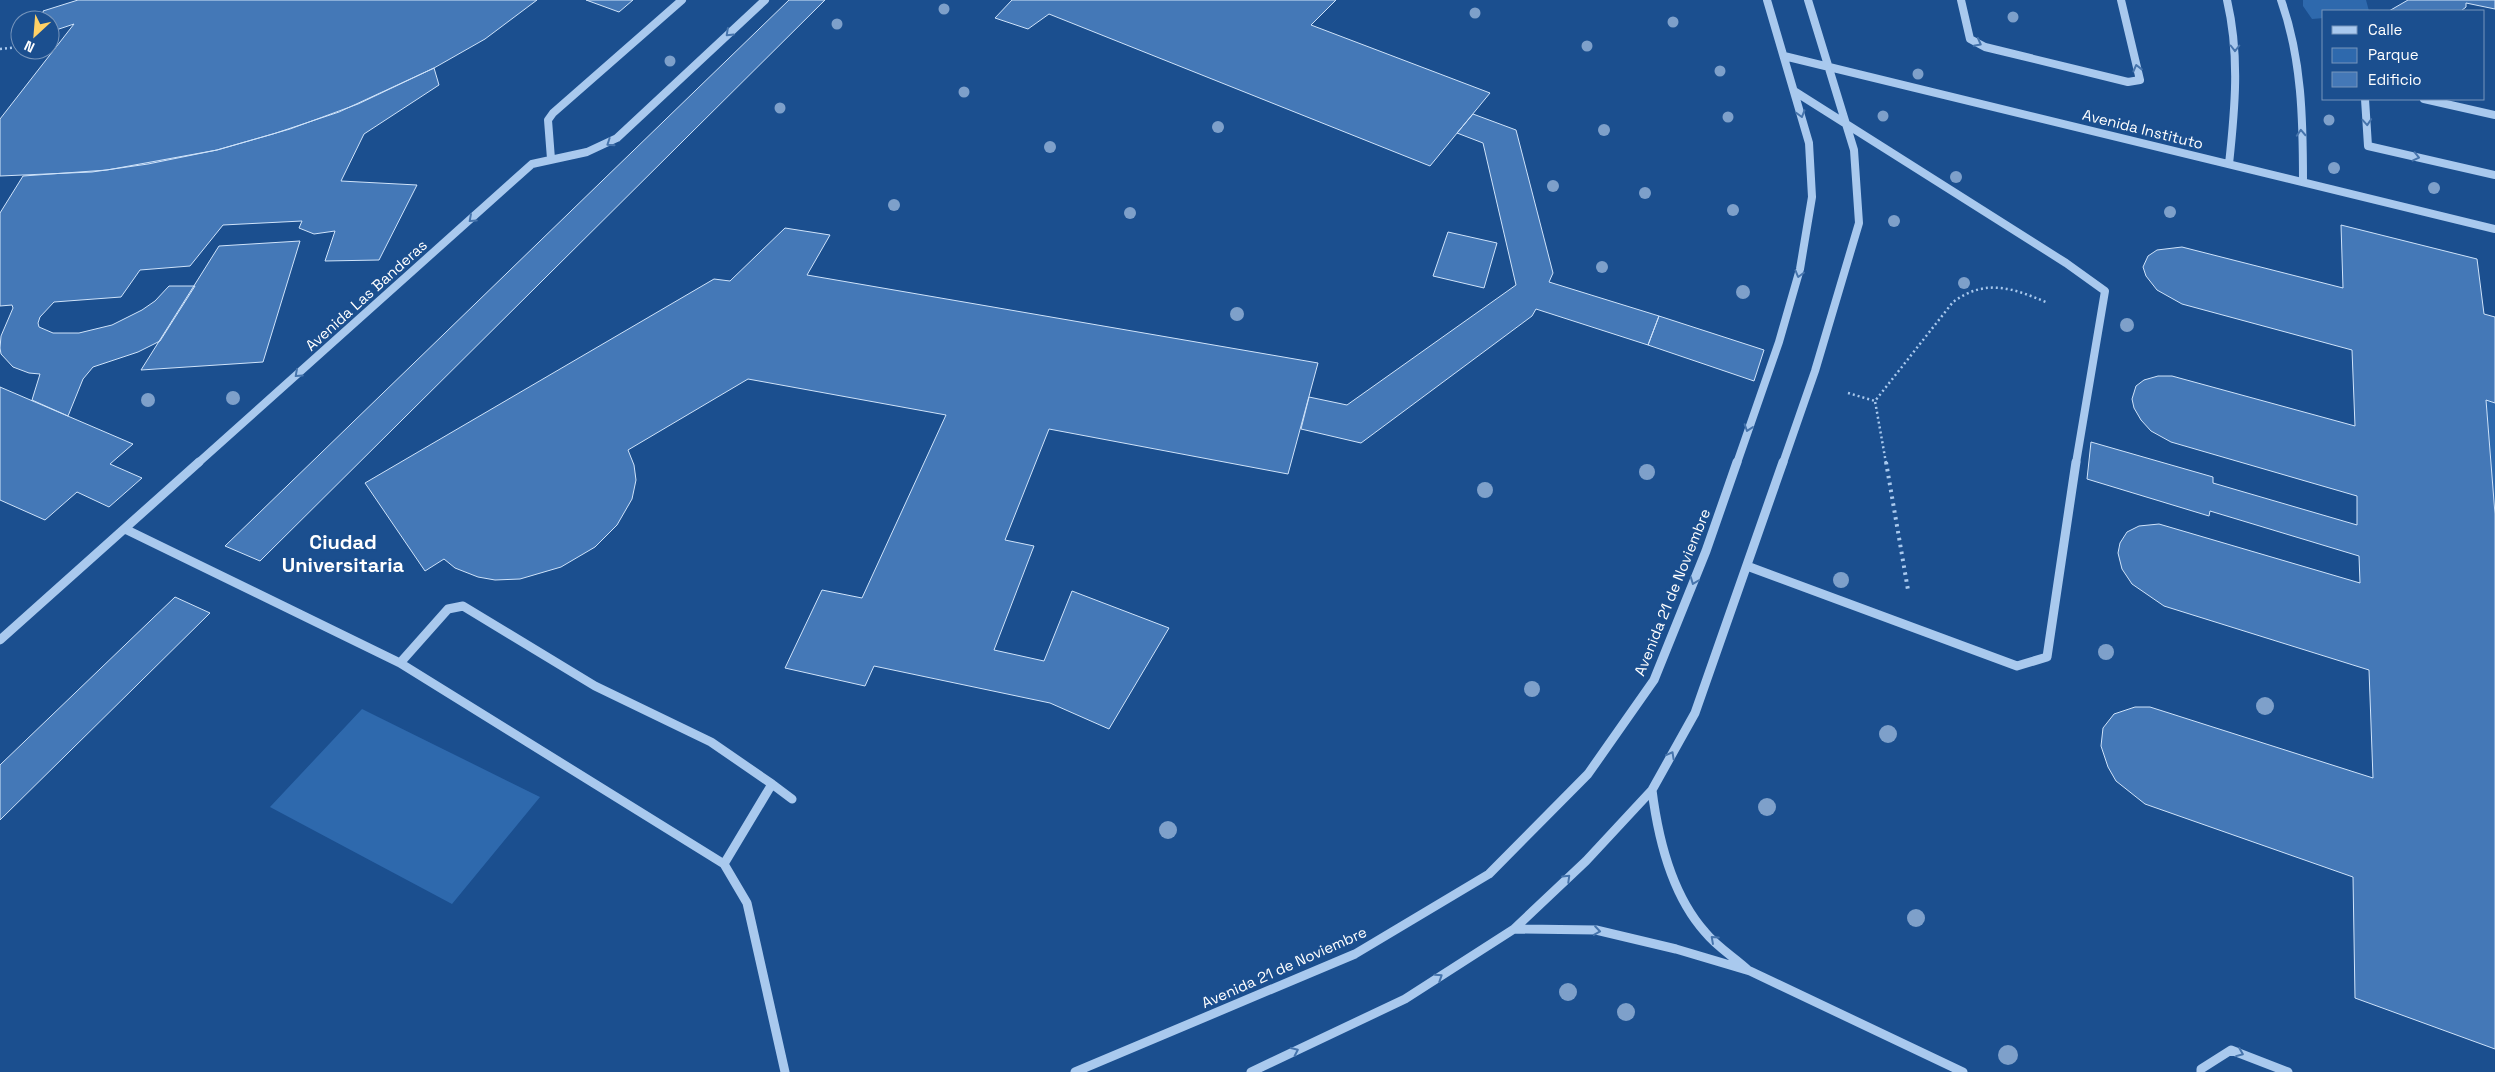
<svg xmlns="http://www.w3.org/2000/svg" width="2495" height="1072" font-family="'Space Grotesk',sans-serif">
<rect width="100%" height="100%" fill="#1b4f8f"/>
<path fill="#2e69ad" d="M2303,0H2366L2369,11H2324V18L2312,19L2303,6Z
M2486,400L2495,403V514Z
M362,709L540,797L452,904L270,807Z"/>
<path fill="#4478b7" stroke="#cfe3fa" d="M78,0H537L485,39L434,68L358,104L290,129L217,150L148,164L92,172L0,176V119L74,24L50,32V20H46L43,11Z
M586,0H633L619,12Z
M789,0H825L260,561L225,546Z
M1012,0H1336L1311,25L1490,93L1430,166L1049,14L1028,29L995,18Z
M2408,0H2495V9L2466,3V7L2461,11H2389Z
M434,68L439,85L364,134L341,181L417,185L379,260L325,261L335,231L314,234L299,228L302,221L223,225L190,266L140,270L121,297L54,302L40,317L38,323L39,327L53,333H79L112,325L142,310L155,301L169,286H195L160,341L138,352L93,367L83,379L68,416L32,400L40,374L29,373L13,367L1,354L0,348L1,336L13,308L12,305L0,306V213L23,176L107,170L217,150L273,134L339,112Z
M1473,114L1516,130L1553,273L1549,282L1659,316L1648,345L1536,309L1532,316L1361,443L1301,429L1309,397L1347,405L1516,285L1483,143L1457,133Z
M2341,225L2477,259L2484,314L2495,317V403L2486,400L2495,514V1049L2355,998L2353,877L2145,804L2116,781L2108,767L2101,746L2103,728L2114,714L2135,707H2150L2373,778L2369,670L2164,606L2132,584L2122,569L2118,553L2120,543L2127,532L2139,526L2159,524L2360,583L2359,556L2210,511L2209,516L2087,479L2091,442L2213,477V483L2357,525V496L2171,442L2151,431L2141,420L2134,408L2132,399L2136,386L2144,380L2158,376H2172L2355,426L2352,350L2182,304L2157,290L2146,276L2143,267L2148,256L2157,250L2182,247L2343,288Z
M785,228L830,235L807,275L1318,363L1288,474L1049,429L1005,540L1034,546L994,650L1044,661L1072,591L1169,628L1109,729L1050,703L874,666L865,686L785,668L822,590L862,598L946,415L748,379L628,450L634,465L636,480L632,499L617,525L595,547L561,567L520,579L495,580L478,577L455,568L444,559L425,571L365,483L714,279L730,281Z
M1448,232L1497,243L1484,288L1433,276Z
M300,241L263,362L141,370L219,246Z
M1659,316L1764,350L1754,381L1648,345Z
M0,387L133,444L110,464L142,478L109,507L77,492L45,520L0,500Z
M175,597L210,613L0,820V765Z"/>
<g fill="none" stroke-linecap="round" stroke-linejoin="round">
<path stroke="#a9c9ee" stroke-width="2.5" stroke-dasharray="2 3" stroke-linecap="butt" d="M0,49L20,47
M1848,393L1875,401
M1886,463L1875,401L1953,302C1986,278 2013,288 2048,303"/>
<path stroke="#a9c9ee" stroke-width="4" stroke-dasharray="2.5 4.5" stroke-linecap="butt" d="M1886,462L1908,590"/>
<path stroke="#a9c9ee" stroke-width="8" d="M1961,0L1970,39L1985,47L2128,82L2140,80L2121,0
M2227,0C2240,55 2235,109 2229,164
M2281,0C2302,59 2303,120 2303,182
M1784,56L2495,229
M1794,91L2066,263L2105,291L2076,463
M2365,99L2368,146L2495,175
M2424,99L2495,115
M551,159L548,120L553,113L682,0
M198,463L532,164L587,152L617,138L765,0
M1737,463L1779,342L1800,269L1812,197L1809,143L1767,0
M1783,463L1815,371L1859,223L1854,150L1808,0"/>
<path stroke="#a9c9ee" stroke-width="9" d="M125,529L400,663L724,864L747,903L785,1072
M1747,566L2017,666L2047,657L2076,462
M0,640L199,462
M400,663L448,609L463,606L595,686L711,742L772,784L724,864
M772,784L792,799
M1652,790C1658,838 1672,895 1705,932C1717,947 1734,957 1748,970
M1514,929L1596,930L1676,949L1750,971L1963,1072
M1075,1072L1355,954L1489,874L1588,774L1654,680L1706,551L1737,462
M1251,1072L1405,999L1514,929L1586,861L1652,790L1695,713L1783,462
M2201,1072V1069L2231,1050L2288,1072"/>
</g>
<g fill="#7ea0ca">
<circle cx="944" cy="9" r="5.5"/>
<circle cx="1475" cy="13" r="5.5"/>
<circle cx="2013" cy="17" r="5.5"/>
<circle cx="1673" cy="22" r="5.5"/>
<circle cx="837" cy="24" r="5.5"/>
<circle cx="1587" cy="46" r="5.5"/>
<circle cx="670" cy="61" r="5.5"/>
<circle cx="1720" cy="71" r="5.5"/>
<circle cx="1918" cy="74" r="5.5"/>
<circle cx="964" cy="92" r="5.5"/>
<circle cx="780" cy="108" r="5.5"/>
<circle cx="1883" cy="116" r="5.5"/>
<circle cx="1728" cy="117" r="5.5"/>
<circle cx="2329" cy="120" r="5.5"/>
<circle cx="1218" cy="127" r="6"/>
<circle cx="1604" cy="130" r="6"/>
<circle cx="1050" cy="147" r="6"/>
<circle cx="2334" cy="168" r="6"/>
<circle cx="1956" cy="177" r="6"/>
<circle cx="1553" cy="186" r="6"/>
<circle cx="2434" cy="188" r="6"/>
<circle cx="1645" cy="193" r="6"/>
<circle cx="894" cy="205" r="6"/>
<circle cx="1733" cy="210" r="6"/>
<circle cx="2170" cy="212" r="6"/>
<circle cx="1130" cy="213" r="6"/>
<circle cx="1894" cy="221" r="6"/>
<circle cx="1602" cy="267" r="6"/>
<circle cx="1964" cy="283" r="6"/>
<circle cx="1743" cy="292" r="7"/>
<circle cx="1237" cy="314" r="7"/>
<circle cx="2127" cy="325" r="7"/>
<circle cx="233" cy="398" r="7"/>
<circle cx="148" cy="400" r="7"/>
<circle cx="1647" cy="472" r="8"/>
<circle cx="1485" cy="490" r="8"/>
<circle cx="1841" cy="580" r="8"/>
<circle cx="2106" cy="652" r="8"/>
<circle cx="1532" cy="689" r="8"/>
<circle cx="2265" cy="706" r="9"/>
<circle cx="1888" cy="734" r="9"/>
<circle cx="1767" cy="807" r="9"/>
<circle cx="1168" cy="830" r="9"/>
<circle cx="1916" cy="918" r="9"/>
<circle cx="1568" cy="992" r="9"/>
<circle cx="1626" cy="1012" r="9"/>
<circle cx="2008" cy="1055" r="10"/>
</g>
<defs><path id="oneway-chevron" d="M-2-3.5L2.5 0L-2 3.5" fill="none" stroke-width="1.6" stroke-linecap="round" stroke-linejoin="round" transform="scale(1.25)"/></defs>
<g stroke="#4674ac">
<use href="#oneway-chevron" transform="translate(729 33) rotate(137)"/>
<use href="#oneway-chevron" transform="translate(1978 43) rotate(28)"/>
<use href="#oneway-chevron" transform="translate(2235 48) rotate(90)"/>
<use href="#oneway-chevron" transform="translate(2137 68) rotate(-104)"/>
<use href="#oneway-chevron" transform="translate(1801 114) rotate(74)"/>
<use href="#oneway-chevron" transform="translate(2367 122) rotate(86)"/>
<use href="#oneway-chevron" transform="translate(2301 133) rotate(-93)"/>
<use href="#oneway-chevron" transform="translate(610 143) rotate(146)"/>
<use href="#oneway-chevron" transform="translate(2416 157) rotate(13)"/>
<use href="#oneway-chevron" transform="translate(472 219) rotate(138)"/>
<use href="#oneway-chevron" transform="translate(1799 274) rotate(105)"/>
<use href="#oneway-chevron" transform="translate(298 374) rotate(138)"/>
<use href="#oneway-chevron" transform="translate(1748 428) rotate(109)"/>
<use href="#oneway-chevron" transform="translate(1694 581) rotate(111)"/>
<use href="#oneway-chevron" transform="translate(1671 755) rotate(-61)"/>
<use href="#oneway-chevron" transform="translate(1567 878) rotate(-44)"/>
<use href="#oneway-chevron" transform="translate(1597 931) rotate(8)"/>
<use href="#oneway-chevron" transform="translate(1714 939) rotate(-138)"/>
<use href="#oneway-chevron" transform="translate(1439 977) rotate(-33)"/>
<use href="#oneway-chevron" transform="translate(1295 1051) rotate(-25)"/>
<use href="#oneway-chevron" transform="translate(2240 1053) rotate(22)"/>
</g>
<g text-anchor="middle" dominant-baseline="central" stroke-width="4.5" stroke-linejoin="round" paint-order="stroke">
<g font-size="15" fill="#fff" stroke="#1b4f8f">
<text transform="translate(2143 129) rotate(14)">Avenida Instituto</text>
<text transform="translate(366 295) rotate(-42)">Avenida Las Banderas</text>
<text transform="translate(1672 592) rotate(-68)">Avenida 21 de Noviembre</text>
<text transform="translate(1284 967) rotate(-24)">Avenida 21 de Noviembre</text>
</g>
<g font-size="20" font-weight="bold" fill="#fff" stroke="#1b4f8f">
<text x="343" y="542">Ciudad<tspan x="343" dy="23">Universitaria</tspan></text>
</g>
</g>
<rect x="2322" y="10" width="162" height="90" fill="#1b4f8f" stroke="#7695bc"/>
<rect x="2332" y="26" width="25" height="8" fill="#a9c9ee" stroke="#7695bc"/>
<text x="2368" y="35" font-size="15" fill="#ffffff">Calle</text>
<rect x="2332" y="48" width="25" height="15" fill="#2e69ad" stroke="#7695bc"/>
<text x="2368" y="60" font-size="15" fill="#ffffff">Parque</text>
<rect x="2332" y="72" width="25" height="15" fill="#4478b7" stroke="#7695bc"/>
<text x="2368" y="85" font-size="15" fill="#ffffff">Edificio</text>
<g transform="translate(35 35) rotate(206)"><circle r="24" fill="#1b4f8f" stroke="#7695bc"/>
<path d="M0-4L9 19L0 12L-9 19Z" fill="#ffd166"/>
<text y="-8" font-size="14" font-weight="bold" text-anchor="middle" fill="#ffffff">N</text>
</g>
</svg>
